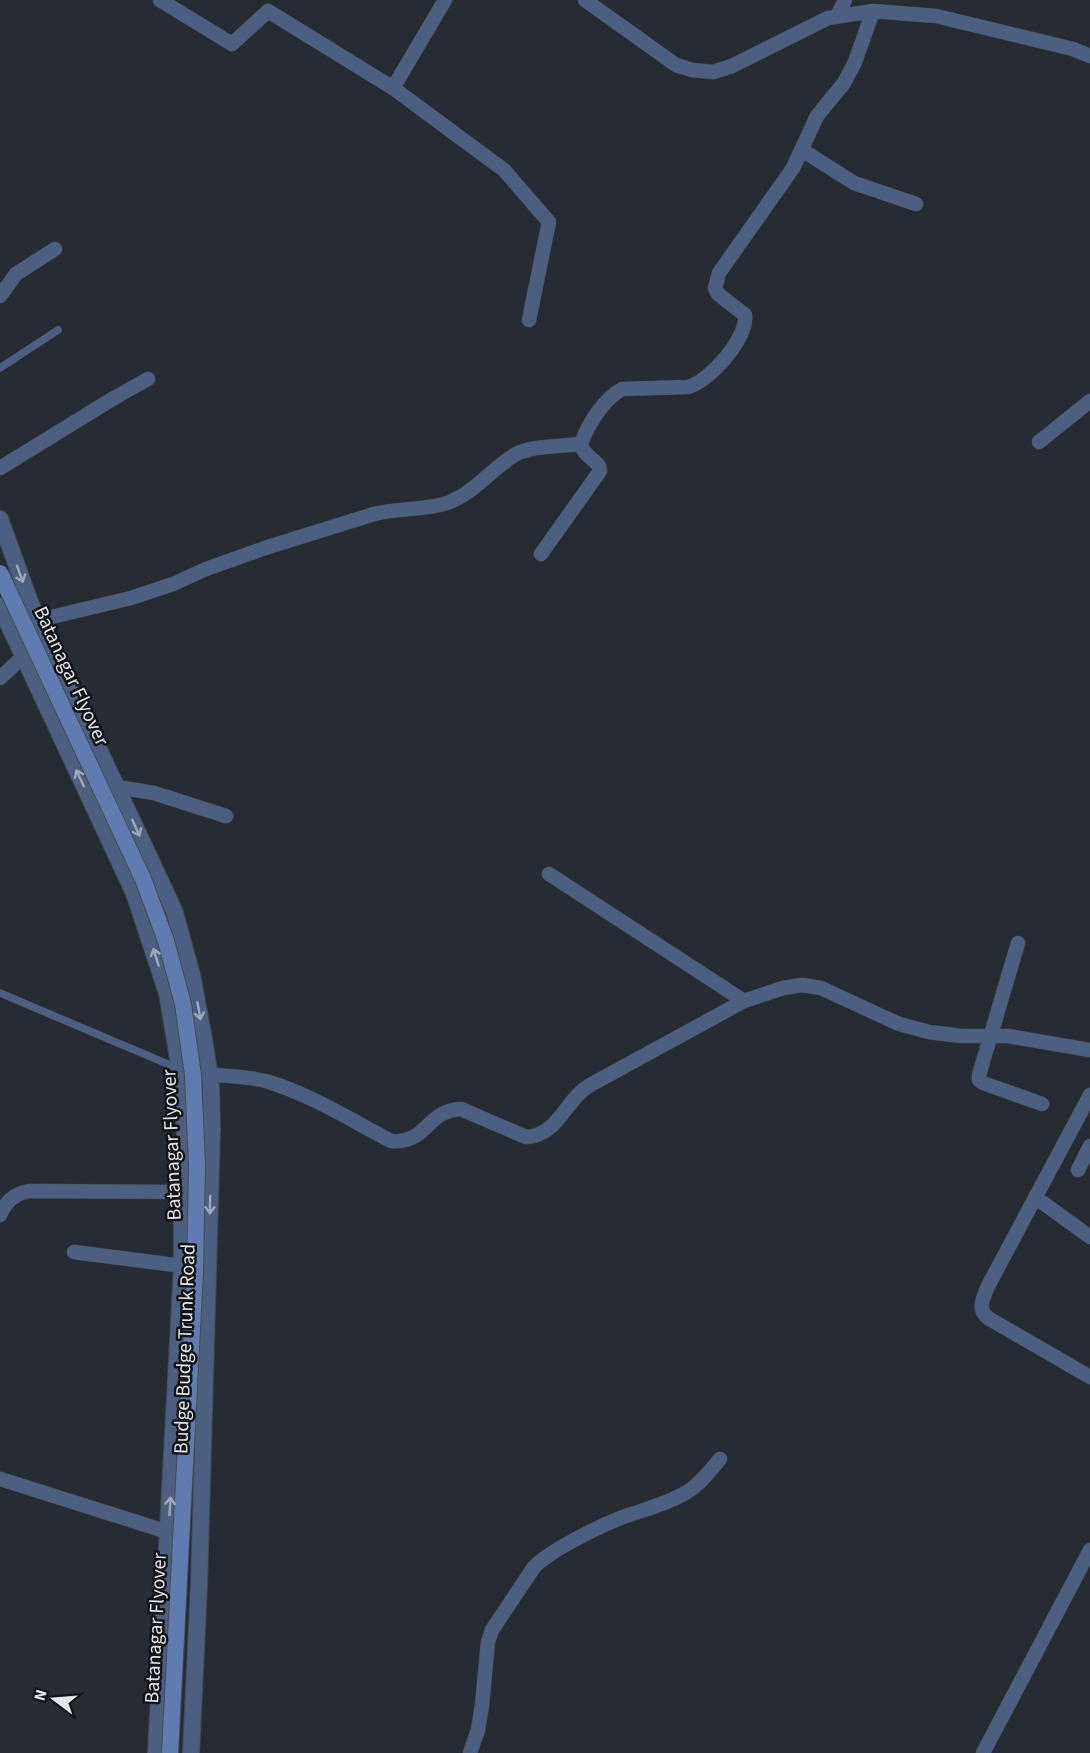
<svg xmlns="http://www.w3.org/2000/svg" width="1090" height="1753" font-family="'Source Sans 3',sans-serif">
<rect width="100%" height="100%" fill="#272c34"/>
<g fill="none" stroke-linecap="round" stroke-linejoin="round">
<defs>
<path id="service" d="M0,368L58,330
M0,993L177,1068"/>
<path id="minor" d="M160,0L232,44L268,11L393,88
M445,0L393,88L504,170L549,222L529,320
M585,0L676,65L692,70L713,72L732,66L828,18L873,11L936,16L1073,49L1090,56
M837,16L845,0
M802,150L854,183L916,204
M0,296L16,274L55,249
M1039,442L1090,401
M0,468L114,398L148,379
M541,554L600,471L599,466C593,458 583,455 581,444C588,424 603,400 622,389L688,387C709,382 748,338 745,315L718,294L715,288L719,273L793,168L817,116L844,83L855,62L873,11
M39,620L131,598L173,584L206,569L265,548L374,514C397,508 427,510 447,503C475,493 492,468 516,454C532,446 562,446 581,444
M0,678L24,656
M117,787L154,793L226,816
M549,874L744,1001
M1018,943L979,1075V1080L983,1083L1042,1104
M199,1073C222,1077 246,1075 269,1082C311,1095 351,1120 391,1141C428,1144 425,1111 461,1109L526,1137C552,1136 561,1113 577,1096C581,1091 587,1087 592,1084L744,1001L783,988L802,985L821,988L899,1024L929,1032L961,1036H1008L1090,1050
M1090,1095L988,1286C983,1298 977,1309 988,1318L1090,1377
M1078,1170L1090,1146
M1035,1197L1090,1237
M0,1215C6,1201 15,1193 30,1191L182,1192
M74,1252L182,1266
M0,1479L168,1532
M470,1753L478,1730L482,1705L488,1642L492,1630L534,1567C551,1550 596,1528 618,1519C641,1510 666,1505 687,1492C700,1484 710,1471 720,1459
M983,1753L1090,1550"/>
<path id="tertiary" d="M0,519L30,602L174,910L192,975L205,1045L211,1086L212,1129L199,1586L191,1753
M0,606L134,893L167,993L183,1088L185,1137L182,1192V1266L156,1753"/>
</defs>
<use href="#service" stroke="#454a51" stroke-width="8"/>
<use href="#minor" stroke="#454a51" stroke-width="15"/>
<use href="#tertiary" stroke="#454a51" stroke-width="18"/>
<use href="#service" stroke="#4d5f80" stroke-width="7"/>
<use href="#minor" stroke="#4d5f80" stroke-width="14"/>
<use href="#tertiary" stroke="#4d5f80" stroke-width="16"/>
<defs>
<path id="secondary-bridge" d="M0,573L143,879L166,941L183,1004L193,1075L197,1165L195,1271L170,1753"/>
</defs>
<use href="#secondary-bridge" stroke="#454a51" stroke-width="18" stroke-linecap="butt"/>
<use href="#secondary-bridge" stroke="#5f7baf" stroke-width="16"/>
</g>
<defs><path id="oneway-shaft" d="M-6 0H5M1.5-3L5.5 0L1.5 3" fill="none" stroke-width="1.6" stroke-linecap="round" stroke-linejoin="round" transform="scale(1.5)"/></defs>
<g stroke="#9fa9ba">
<use href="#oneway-shaft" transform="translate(20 574) rotate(70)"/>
<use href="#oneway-shaft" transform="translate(80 778) rotate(-115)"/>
<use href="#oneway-shaft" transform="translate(136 828) rotate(65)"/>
<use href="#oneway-shaft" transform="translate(156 957) rotate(-107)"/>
<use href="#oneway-shaft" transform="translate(199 1011) rotate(80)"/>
<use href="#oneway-shaft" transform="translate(210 1205) rotate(91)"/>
<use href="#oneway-shaft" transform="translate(170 1506) rotate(-87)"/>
</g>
<g text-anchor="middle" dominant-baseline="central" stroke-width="5" stroke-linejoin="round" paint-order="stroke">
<g font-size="20" fill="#e2e5ea" stroke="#121418">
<text transform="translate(71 676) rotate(65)">Batanagar Flyover</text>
<text transform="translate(172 1145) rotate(-92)">Batanagar Flyover</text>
<text transform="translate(185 1349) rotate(-88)">Budge Budge Trunk Road</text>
<text transform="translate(156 1628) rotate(-87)">Batanagar Flyover</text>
</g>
</g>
<g transform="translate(54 1699) rotate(286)" stroke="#121418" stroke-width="4.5" paint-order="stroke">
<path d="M0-4.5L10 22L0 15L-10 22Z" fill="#e2e5ea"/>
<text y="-9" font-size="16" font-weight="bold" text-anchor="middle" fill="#e2e5ea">N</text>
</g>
</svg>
